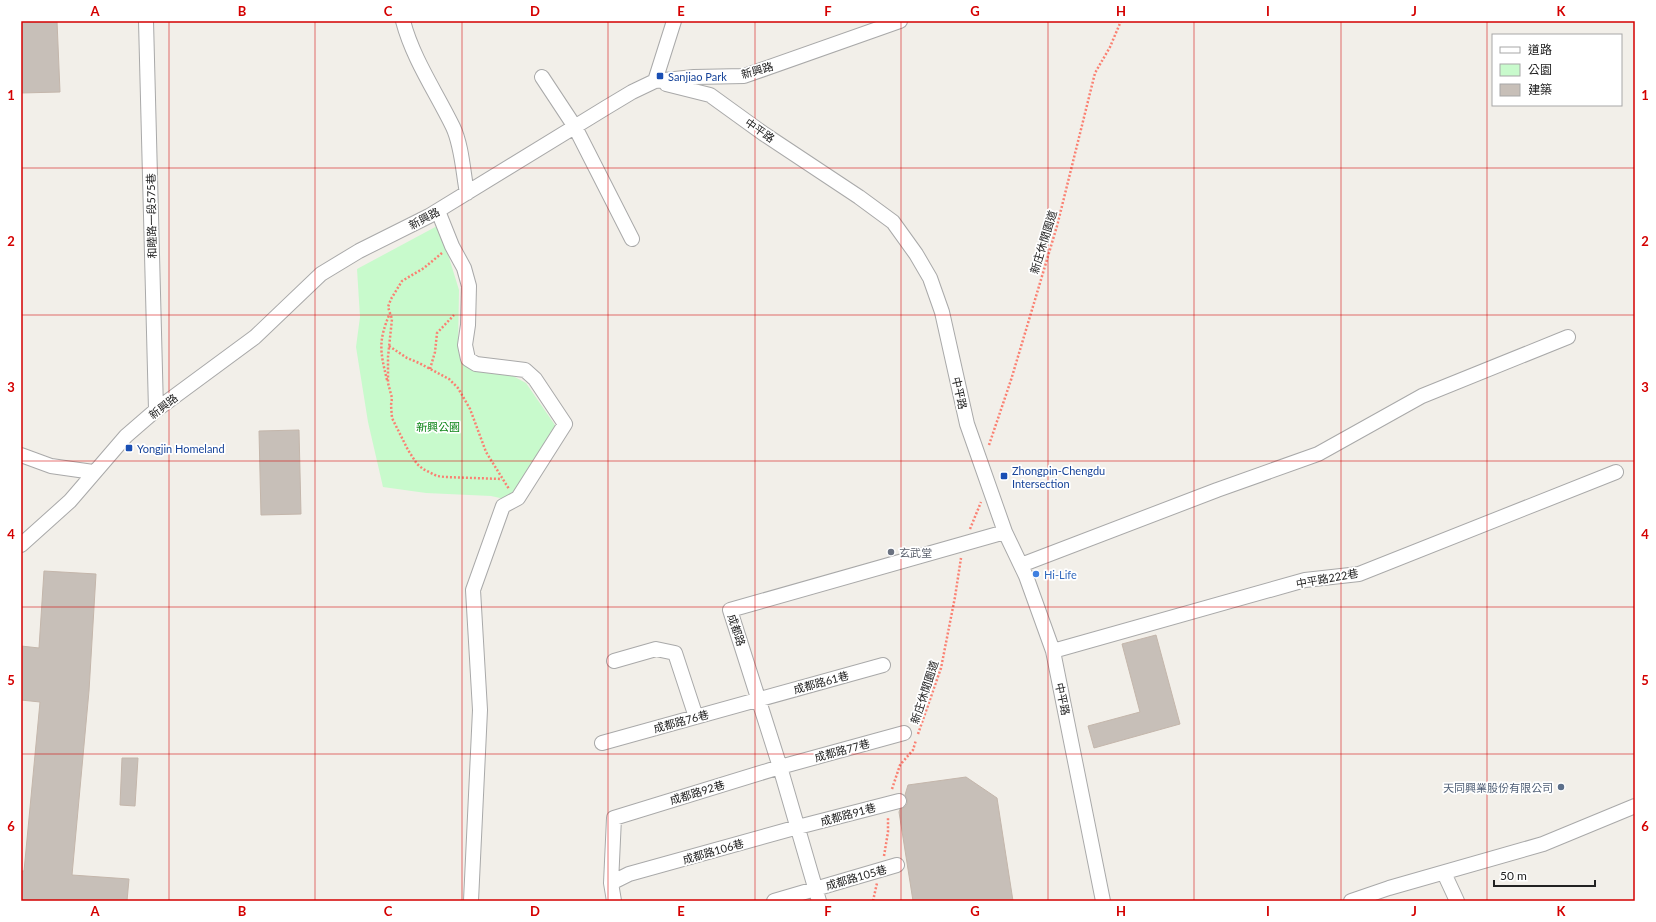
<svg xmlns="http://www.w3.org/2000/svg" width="1656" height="922" font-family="Lato,'Noto Sans TC',sans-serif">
<rect width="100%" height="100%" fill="#f2efe9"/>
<path fill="#c8facc" d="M439,225L459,290L458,349L470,367L488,373L504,371L526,383L557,428L509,500L491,496L426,493L383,487L368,422L356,347L360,317L357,269Z"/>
<path fill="#c7bfb8" stroke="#c4b6ab" d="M21,21H57L60,92L21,93Z
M299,430L301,514L261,515L259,431Z
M44,571L96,574L89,691L72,875L129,879L127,901H21V871H24L40,702L21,700V646L39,648Z
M1156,635L1180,724L1094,748L1088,726L1140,712L1122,644Z
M122,758H138L135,806L120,805Z
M966,777L997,798L1013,901H913L899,812L900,809L905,807L907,804V799L905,795L908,785Z"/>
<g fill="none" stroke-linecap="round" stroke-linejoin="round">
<defs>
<path id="minor" d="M146,21L156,410
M403,21C413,59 436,92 453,127C462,146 463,172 467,193
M542,77L575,127L632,239
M655,81L674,21
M666,84L710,95L764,134L859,197L893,222L916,254L930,278L942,312L967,424L1005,532L1026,576L1053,651L1103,901
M438,211L452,246L464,268L469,286L468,325L465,345L468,359L476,364L525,370L535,379L565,424L518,498L503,506L473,590L480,710L471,901
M21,455L51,466L93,472
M21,545L70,501L126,436L156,410L255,337L321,274L359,251L429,216L607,107L632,92L655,81L694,77L744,76L900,21
M1021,565L1217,490L1318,454L1422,396L1568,337
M1053,651L1305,580L1359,574L1616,472
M614,661L656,649L675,653L696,717
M602,743L883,665
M1444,873L1457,901
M611,883L629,874L798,827L899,801
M614,901L611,883L614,818L780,767L904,733
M774,901L897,865
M819,901L780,767L730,610L1005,532
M1351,901L1389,888L1543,844L1635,806"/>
</defs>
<use href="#minor" stroke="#a9a9a9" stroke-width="16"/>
<path stroke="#fa8072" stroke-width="2.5" stroke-dasharray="2 2" stroke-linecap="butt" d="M442,253L424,268L402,281L391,299L388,307L392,319L388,357V383L392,398L391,405L392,418L408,450L417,464L423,469L437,476L445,477L502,479
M389,346L407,358L419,363L449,379L458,388L470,409L486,452L509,489
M430,369L435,352L437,333L454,315
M387,380C380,351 378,341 390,313
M989,445L1011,380L1057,226L1095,73L1110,47L1121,21
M970,529L981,502
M918,734L941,668L955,597L961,558
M892,789L900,765L913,750L916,740
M884,856L888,832V817
M873,901L877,883"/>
<use href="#minor" stroke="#fff" stroke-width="14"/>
</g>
<path fill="none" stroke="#d40000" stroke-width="1" stroke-opacity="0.55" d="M169,21V901M315,21V901M462,21V901M608,21V901M755,21V901M901,21V901M1048,21V901M1194,21V901M1341,21V901M1487,21V901M21,168H1635M21,315H1635M21,461H1635M21,607H1635M21,754H1635"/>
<g fill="#1a4fb4" stroke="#fff" stroke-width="1.5">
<rect x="656" y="72" width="8" height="8" rx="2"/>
<rect x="125" y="444" width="8" height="8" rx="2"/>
<rect x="1000" y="472" width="8" height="8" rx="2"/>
</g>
<circle fill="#6b7280" stroke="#fff" stroke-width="1.5" cx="891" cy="552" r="4"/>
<circle fill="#3f7fe0" stroke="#fff" stroke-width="1.5" cx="1036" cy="574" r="4"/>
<circle fill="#5c6f8a" stroke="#fff" stroke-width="1.5" cx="1561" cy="787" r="4"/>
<g text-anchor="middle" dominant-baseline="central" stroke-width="3.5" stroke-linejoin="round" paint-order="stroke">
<g font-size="11" fill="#222" stroke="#fff">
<text transform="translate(757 70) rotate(-16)">新興路</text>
<text transform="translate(760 130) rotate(35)">中平路</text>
<text transform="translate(151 216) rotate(-91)">和睦路一段575巷</text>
<text transform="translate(424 218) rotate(-28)">新興路</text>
<text transform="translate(1043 242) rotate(-73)">新庄休閒園道</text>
<text transform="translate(960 393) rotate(77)">中平路</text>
<text transform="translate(163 406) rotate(-38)">新興路</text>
<text transform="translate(1327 578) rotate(-10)">中平路222巷</text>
<text transform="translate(737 630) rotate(72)">成都路</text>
<text transform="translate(821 682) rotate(-15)">成都路61巷</text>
<text transform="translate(924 692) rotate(-72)">新庄休閒園道</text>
<text transform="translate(1063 699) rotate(78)">中平路</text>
<text transform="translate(681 721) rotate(-15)">成都路76巷</text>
<text transform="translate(842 750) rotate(-15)">成都路77巷</text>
<text transform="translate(697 792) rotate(-17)">成都路92巷</text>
<text transform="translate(848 814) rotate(-15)">成都路91巷</text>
<text transform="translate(713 851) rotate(-16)">成都路106巷</text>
<text transform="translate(856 877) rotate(-16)">成都路105巷</text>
</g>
<g font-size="11" fill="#164399" stroke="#fff" text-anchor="start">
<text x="668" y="76">Sanjiao Park</text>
<text x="137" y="448">Yongjin Homeland</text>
<text x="1012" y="470">Zhongpin-Chengdu<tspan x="1012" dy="13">Intersection</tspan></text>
</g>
<g font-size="11" fill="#0c8416" stroke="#fff">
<text x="438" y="426">新興公園</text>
</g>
<g font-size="11" fill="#5b616d" stroke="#fff" text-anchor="start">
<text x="899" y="552">玄武堂</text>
</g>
<g font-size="11" fill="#366cbe" stroke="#fff" text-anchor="start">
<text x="1044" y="574">Hi-Life</text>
</g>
<g font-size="11" fill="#4e5e75" stroke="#fff" text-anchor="end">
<text x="1553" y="787">天同興業股份有限公司</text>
</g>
</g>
<rect width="1656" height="922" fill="none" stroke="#ffffff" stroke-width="44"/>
<rect x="1492" y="34" width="130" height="72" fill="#ffffff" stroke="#a7a7a7"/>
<rect x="1500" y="47" width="20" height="6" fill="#ffffff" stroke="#a7a7a7"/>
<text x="1528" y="54" font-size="12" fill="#222222">道路</text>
<rect x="1500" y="64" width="20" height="12" fill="#c8facc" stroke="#a7a7a7"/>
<text x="1528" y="74" font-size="12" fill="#222222">公園</text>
<rect x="1500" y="84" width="20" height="12" fill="#c7bfb8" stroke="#a7a7a7"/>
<text x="1528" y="94" font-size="12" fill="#222222">建築</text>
<path d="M1494 880v6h101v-6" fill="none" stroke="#222222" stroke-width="2"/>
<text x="1500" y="880" font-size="12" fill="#222222" stroke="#ffffff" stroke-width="3" paint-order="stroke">50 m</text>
<rect x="22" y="22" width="1612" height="878" fill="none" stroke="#d40000" stroke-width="1.5"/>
<g font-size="13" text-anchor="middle" font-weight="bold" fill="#d40000">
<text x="95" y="16">A</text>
<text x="242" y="16">B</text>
<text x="388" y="16">C</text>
<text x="535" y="16">D</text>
<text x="681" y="16">E</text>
<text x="828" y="16">F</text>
<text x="975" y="16">G</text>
<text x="1121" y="16">H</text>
<text x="1268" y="16">I</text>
<text x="1414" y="16">J</text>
<text x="1561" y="16">K</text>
<text x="11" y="100">1</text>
<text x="1645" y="100">1</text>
<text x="11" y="246">2</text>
<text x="1645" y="246">2</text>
<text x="11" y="392">3</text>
<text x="1645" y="392">3</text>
<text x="11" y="539">4</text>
<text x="1645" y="539">4</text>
<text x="11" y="685">5</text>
<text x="1645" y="685">5</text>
<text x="11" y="831">6</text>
<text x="1645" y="831">6</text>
<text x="95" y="916">A</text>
<text x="242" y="916">B</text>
<text x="388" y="916">C</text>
<text x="535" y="916">D</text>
<text x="681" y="916">E</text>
<text x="828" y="916">F</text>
<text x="975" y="916">G</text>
<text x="1121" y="916">H</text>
<text x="1268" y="916">I</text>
<text x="1414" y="916">J</text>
<text x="1561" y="916">K</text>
</g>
</svg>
